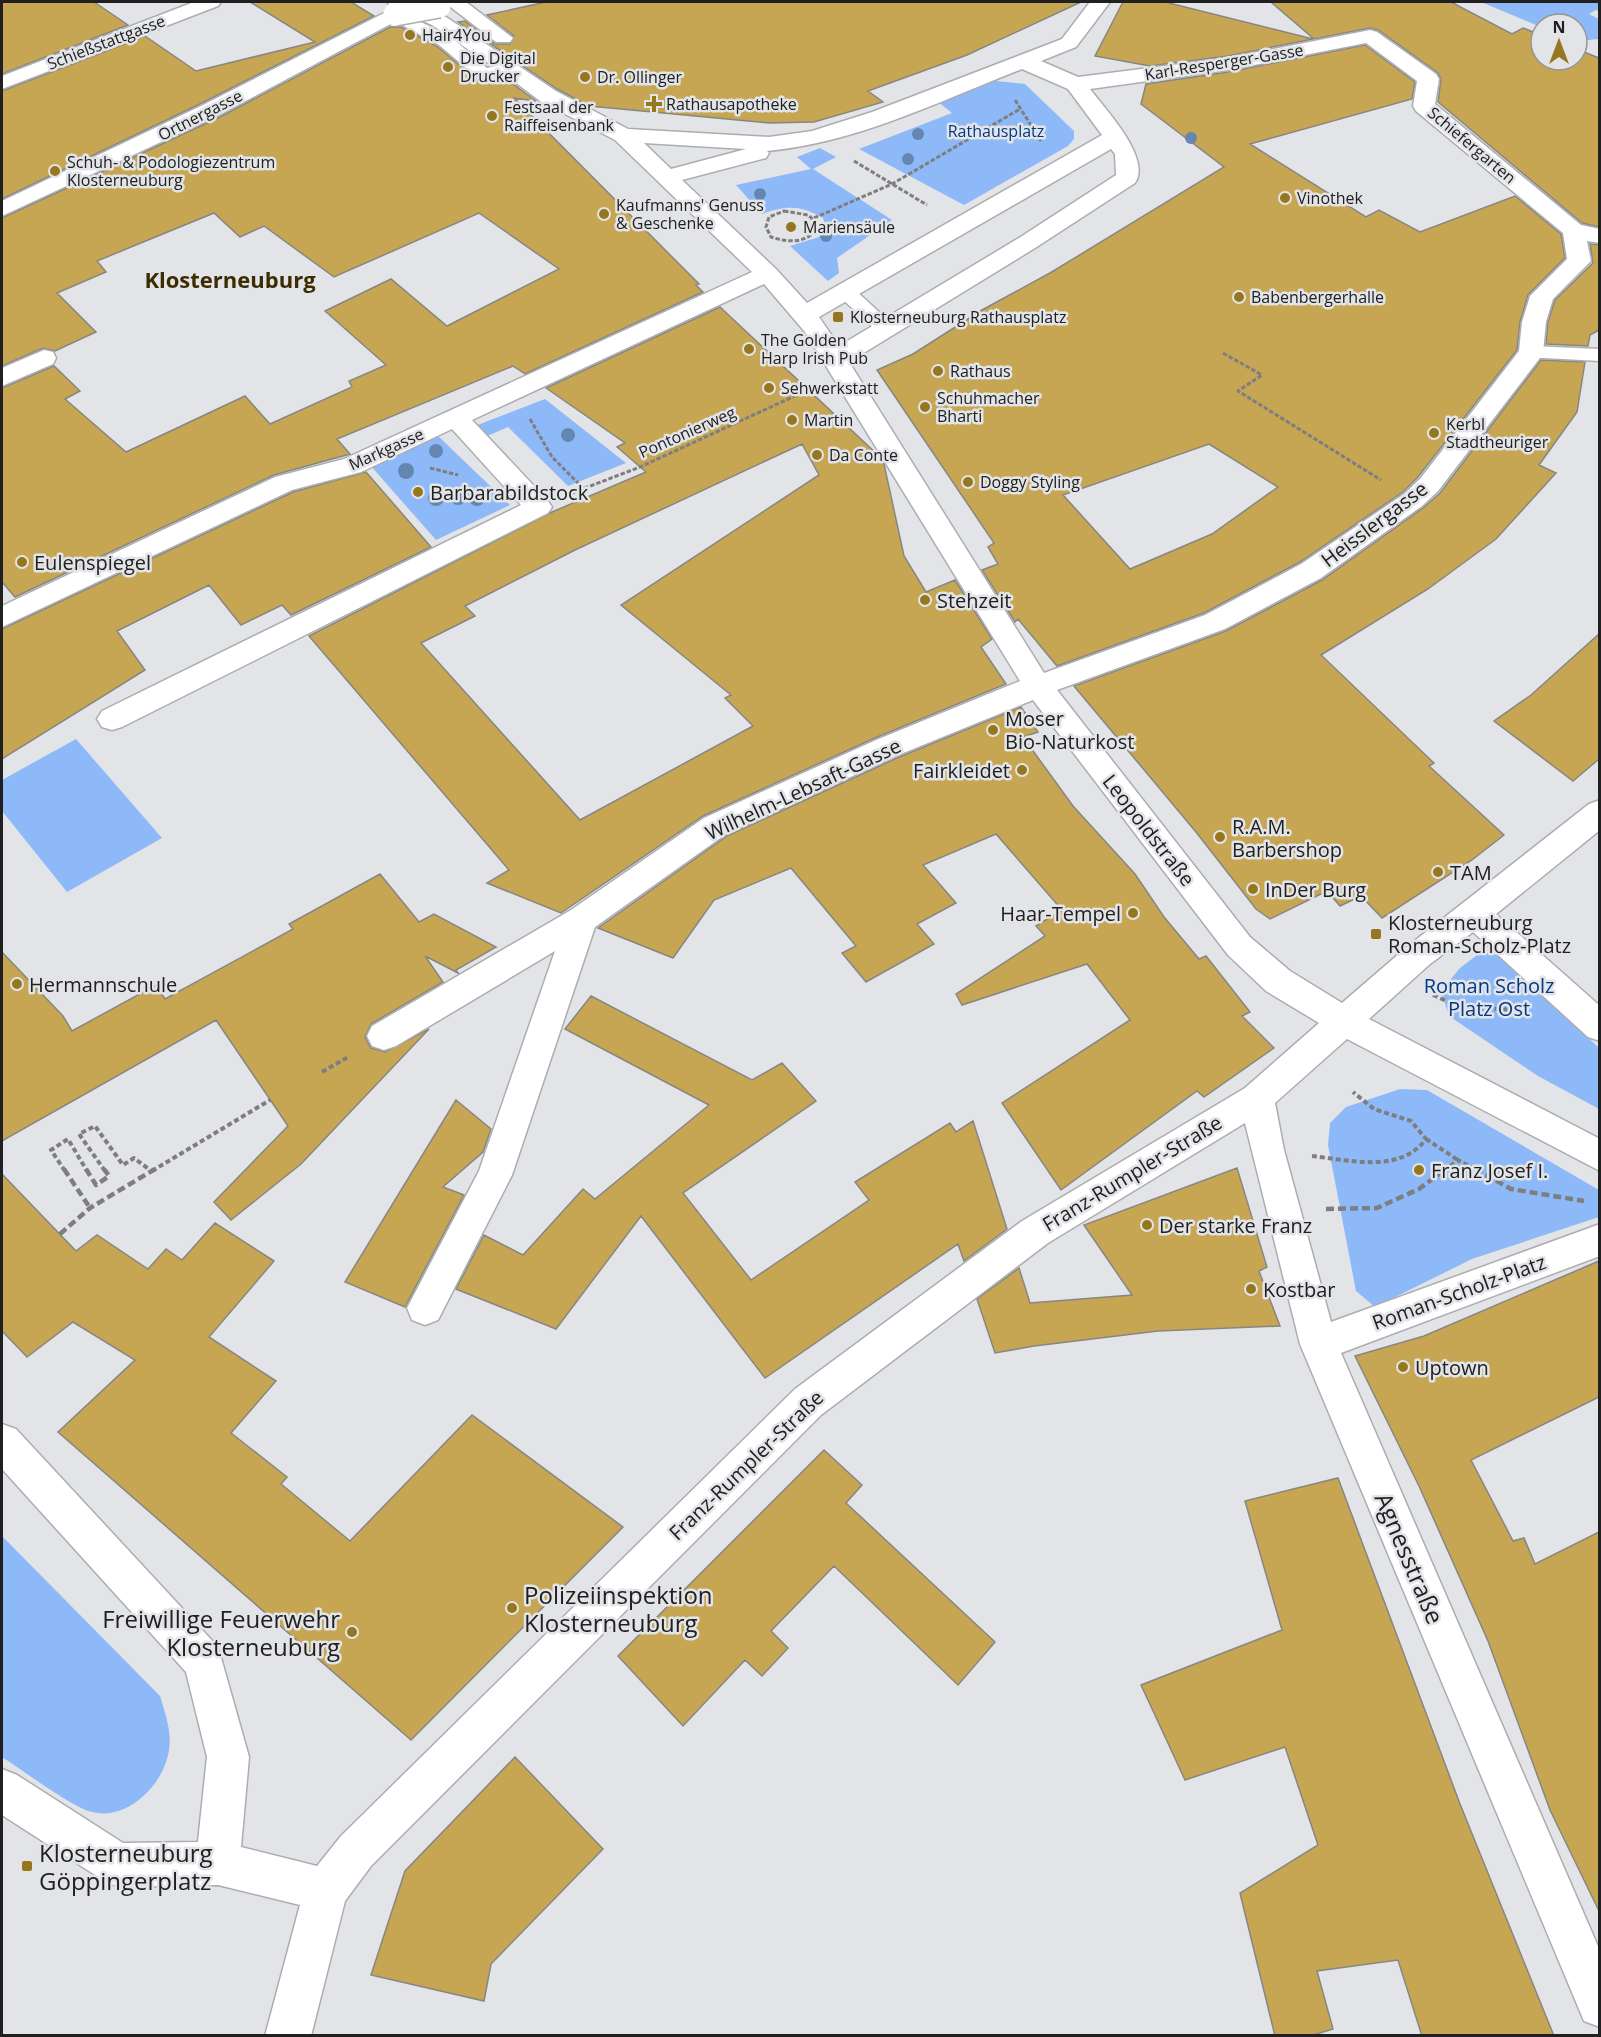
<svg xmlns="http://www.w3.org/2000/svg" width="1601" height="2037" font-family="'Open Sans',sans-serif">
<rect width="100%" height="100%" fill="#e3e4e7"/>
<path fill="#8db9f9" d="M1481,2H1598L1599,11L1596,10L1589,14L1599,19V39L1577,41V24H1541V27Z
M987,80L1025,84L1074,131V139L1068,146L964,205L859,149L952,113L937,101Z
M820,148L836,157L813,169L892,220L837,258L839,273L828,281L790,246L819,237L826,228L823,218C801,205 786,205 762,214L736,185L811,169L797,157Z
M545,399L626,463L568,486L508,427L485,437L475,426Z
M437,435L510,505L436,540L370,465Z
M76,739L162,838L67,892L2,811V780Z
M1481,952L1503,956L1599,1048V1109L1538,1076L1449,1016L1441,991L1460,968Z
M1400,1089L1427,1090L1599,1190V1217L1472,1259L1375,1307L1356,1291L1328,1145L1330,1123L1346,1107Z
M2,1536L160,1696C165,1713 172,1732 169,1750C164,1785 127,1821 92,1812C73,1808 21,1769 2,1757Z"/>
<path fill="#c6a653" stroke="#878683" stroke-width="1.5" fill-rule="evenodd" d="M2,2H94L128,25L2,74Z
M250,2H351L374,16L202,103L2,199V91L145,36L196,71L315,42Z
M546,2H1081L967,55L868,91L883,102L814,122L769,123L589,106L557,89L458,22L465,21L495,44H510L514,36L487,15Z
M1123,2H1165L1313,39L1228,56L1150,66L1095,56Z
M1271,2H1451L1512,34L1523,28L1541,35V60H1577V49L1599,58V227L1582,223L1438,102L1441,79L1438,73L1378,30L1370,28L1314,39Z
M390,27H401L438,47L477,80L505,78L536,101L514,98L699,284L696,285L703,292L525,374L513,366L337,439L350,454L274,475L15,597L2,582V388L54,366L80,391L65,399L126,452L245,396L270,424L352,387L349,381L386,365L325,311L391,279L447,326L559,269L479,213L334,277L264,226L240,237L214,213L97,261L106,272L57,293L96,332L55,351L43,348L2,366V218L220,117Z
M1365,45L1415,82L1412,99L1250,144L1366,217L1379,210L1420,232L1515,196L1561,234L1565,258L1528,295L1520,322L1517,350L1418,477L1403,492L1300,562L1204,613L1057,666L1018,619L1015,622L982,570L998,564L988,547L994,543L877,370L913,354L982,310L1050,273L1224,167L1141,104L1146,84L1228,72ZM1209,444L1278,487L1212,534L1130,569L1063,495Z
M1590,244L1599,245V330L1590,335L1588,346L1546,344L1548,322L1555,300L1593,263Z
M720,307L880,457L884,464L904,556L926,592L955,580L992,639L981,647L1006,684L875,738L703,816L561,913L487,883L509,870L309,636L552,512L646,472L617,447L625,443L546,388ZM802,444L819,475L621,605L731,695L725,698L753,726L580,820L421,643L475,616L465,606L575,550Z
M1541,360L1585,362L1577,412L1539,465L1556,473L1496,539L1428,589L1321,655L1434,763L1429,766L1504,835L1472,860L1382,918L1361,896L1340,906L1327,891L1270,919L1256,909L1196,832L1074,686L1226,631L1322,580L1423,508L1440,493Z
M366,472L431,547L291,615L282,605L241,625L209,585L117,631L145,670L2,759V629L293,492Z
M1599,634V759L1573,781L1494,721L1531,695Z
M1021,707L1038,732L1023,737L1073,806L1135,874L1164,917L1199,959L1206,956L1250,1012L1242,1016L1274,1048L1204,1097L1197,1091L1061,1190L1002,1103L1130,1020L1087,964L962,1005L956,994L1045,936L1036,926L1062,910L996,834L923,865L956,903L917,924L934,944L866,982L842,953L856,946L791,868L714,900L673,958L598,928L727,836L897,758Z
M380,874L419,922L434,914L496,947L456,970L458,973L425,956L443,982L371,1024L365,1037L371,1048L385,1052L429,1029L301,1164L231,1220L214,1202L288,1126L216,1020L2,1141V952L63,1016L72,1031L156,985L165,999L293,929L289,924Z
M591,996L752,1080L782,1063L816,1101L683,1193L751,1280L869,1200L855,1182L950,1123L956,1132L973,1121L1007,1229L964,1261L958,1244L765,1378L641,1216L556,1329L456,1289L484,1235L523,1255L583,1189L595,1199L709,1105L565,1029Z
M456,1100L491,1129L483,1152L443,1187L464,1195L405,1307L345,1282Z
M1237,1168L1267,1267L1259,1271L1280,1326L1158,1331L1034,1346L995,1353L977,1299L1019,1268L1030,1303L1132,1295L1084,1225Z
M2,1174L76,1251L97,1235L148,1269L166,1249L182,1260L215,1223L274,1261L209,1337L276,1381L231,1433L287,1477L281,1484L350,1541L472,1415L623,1527L411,1740L58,1432L135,1360L73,1322L27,1357L2,1331Z
M1599,1261V1397L1471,1460L1513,1541L1524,1538L1535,1564L1599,1532V1911L1550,1810L1488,1641L1419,1486L1355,1356L1424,1336Z
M824,1450L862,1485L846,1503L995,1642L958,1685L834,1566L771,1631L788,1648L762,1676L745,1660L683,1726L618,1656Z
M1338,1478L1460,1804L1554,2036H1422L1398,1960L1317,1971L1333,2029L1310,2036H1275L1240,1893L1318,1845L1285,1747L1185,1780L1141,1685L1282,1630L1245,1501Z
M515,1757L603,1849L491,1964L484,2001L371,1975L405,1871Z"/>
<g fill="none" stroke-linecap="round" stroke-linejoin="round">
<defs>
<path id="lane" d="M395,9L451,37L487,68L511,63L520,68C512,76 489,80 478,78L439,45L389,18L387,14L389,10Z
M846,286L853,288L893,325L896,329L893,333H879L839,296L836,292L839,288Z
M1531,346L1600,349V361L1524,357L1521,352L1524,347Z"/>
<path id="street" d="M194,2H221L218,6L2,89V76Z
M387,2H413L446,17L556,91L628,129L769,137L812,131L872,112L1062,39L1090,2H1110L1076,47L1041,61L1078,77L1228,58L1370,30L1377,32L1436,74L1439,79L1435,104L1581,225L1600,229V243L1587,241L1591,261L1553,299L1546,322L1543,352L1540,358L1438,491L1422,506L1321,578L1225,629L1057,690L1250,937L1290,971L1342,1003L1408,946L1589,804L1600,800V830L1496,914L1600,1006V1041L1588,1037L1473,932L1430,964L1369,1019L1600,1139V1171L1347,1039L1275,1103L1284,1150L1331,1322L1600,1224V1256L1341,1353L1600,1951V2027L1584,2021L1300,1344L1245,1123L1048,1243L821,1415L371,1866L345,1901L311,2036H265L300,1905L218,1885L118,1887L103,1880L2,1815V1769L17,1775L123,1843L198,1842L207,1757L186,1672L2,1469V1424L16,1429L218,1647L249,1757L241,1847L317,1866L341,1836L795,1389L1022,1221L1245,1088L1319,1023L1266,991L1228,955L1033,700L896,756L726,834L595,927L512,1175L438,1320L425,1325L412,1320L407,1308L479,1171L555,951L396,1046L384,1050L372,1046L367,1036L372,1026L571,910L704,818L876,740L1020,681L805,332L764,284L472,420L548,501L552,507L548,513L122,727L112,730L102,727L97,719L102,711L521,505L452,429L361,472L292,490L2,627V606L275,477L344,459L752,272L615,140L540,101L503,73L432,25L405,13L402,18L219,115L2,216V201L203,105L394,8ZM1366,43L1417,81L1413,106L1416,111L1563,233L1567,259L1530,296L1522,322L1519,351L1420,479L1404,494L1301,564L1205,615L1044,673L849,362L1035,248L1135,183C1152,158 1105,109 1090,89L1228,70ZM1022,69L1068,89L1102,135L807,303L776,269L682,180L766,158L769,153L767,151C856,143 940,101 1022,69ZM644,143L746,149L671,169ZM1111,149L1115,154L1116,175L1019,238L839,346L819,317Z
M444,2H466L513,38L510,42H496Z
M44,350L53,352L56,358L53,364L2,386V368Z"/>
</defs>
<use href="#lane" stroke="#acadb0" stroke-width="3"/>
<use href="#street" stroke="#acadb0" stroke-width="3"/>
<path stroke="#7e7e80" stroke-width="3" stroke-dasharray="4.5 2" stroke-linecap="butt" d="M1015,100L1041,141
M854,161L927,205
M784,211L808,215L819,225C809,244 789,243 771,237L766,227L769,217Z
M814,218L892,184L1020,109
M1223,353L1262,375L1238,391L1381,480
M530,419L552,457L583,488
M430,468L458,475
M572,493L640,467L810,389"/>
<path stroke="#7e7e80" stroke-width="4" stroke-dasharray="5 3" stroke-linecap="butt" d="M1433,995L1460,1007L1519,1010
M322,1072L350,1056
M1426,1139L1458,1160
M1312,1156C1349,1160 1400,1174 1426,1139L1411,1121L1374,1109L1353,1092
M65,1171L51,1150L68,1139L87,1171
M105,1171L79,1134L95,1126L123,1165L134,1158L150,1170
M152,1171L270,1100
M1444,1171L1458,1160L1478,1171"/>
<path stroke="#7e7e80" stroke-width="4.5" stroke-dasharray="8 4" stroke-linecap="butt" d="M64,1169L90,1208
M86,1169L96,1185L109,1176L104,1169
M1475,1169L1511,1189L1584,1201
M1326,1209L1377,1208L1419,1189L1446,1169
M60,1234L90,1208L155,1169"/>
<use href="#lane" fill="#fff" fill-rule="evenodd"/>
<use href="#street" fill="#fff" fill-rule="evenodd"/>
<defs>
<path id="street-bridge" d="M395,14L439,6"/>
</defs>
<use href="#street-bridge" stroke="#acadb0" stroke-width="26" stroke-linecap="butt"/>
<use href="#street-bridge" stroke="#fff" stroke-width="23"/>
</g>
<g fill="#6686b2">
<circle cx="918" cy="134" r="6"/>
<circle cx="1191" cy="138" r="6"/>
<circle cx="908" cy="159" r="6"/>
<circle cx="760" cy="194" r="6"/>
<circle cx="826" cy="236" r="6"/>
<circle cx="568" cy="435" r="7"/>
<circle cx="436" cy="451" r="7"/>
<circle cx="406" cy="471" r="8"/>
<circle cx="458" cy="497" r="8"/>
<circle cx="436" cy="498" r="8"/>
<circle cx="477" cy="498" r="8"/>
</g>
<g fill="#96771f" stroke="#e3e4e7" stroke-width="2">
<circle cx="410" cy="35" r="6"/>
<circle cx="448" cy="67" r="6"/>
<circle cx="585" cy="77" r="6"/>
<path d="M651 95h6v6h6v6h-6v6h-6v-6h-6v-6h6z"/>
<circle cx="492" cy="116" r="6"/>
<circle cx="55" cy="171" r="6"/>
<circle cx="1285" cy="198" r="6"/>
<circle cx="604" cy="214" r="6"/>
<circle cx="791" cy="227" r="6"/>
<circle cx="1239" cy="297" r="6"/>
<rect x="832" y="311" width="12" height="12" rx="3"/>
<circle cx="749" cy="349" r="6"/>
<circle cx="938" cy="371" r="6"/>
<circle cx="769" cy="388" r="6"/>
<circle cx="925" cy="407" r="6"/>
<circle cx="792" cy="420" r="6"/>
<circle cx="1434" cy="433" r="6"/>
<circle cx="817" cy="455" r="6"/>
<circle cx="968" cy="482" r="6"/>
<circle cx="418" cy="492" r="6"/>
<circle cx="22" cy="562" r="6"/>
<circle cx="925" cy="600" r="6"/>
<circle cx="993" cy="730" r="6"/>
<circle cx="1022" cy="770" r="6"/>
<circle cx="1220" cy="837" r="6"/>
<circle cx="1438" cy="872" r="6"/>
<circle cx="1253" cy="889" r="6"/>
<circle cx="1133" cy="913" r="6"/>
<rect x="1370" y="928" width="12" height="12" rx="3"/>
<circle cx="17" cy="984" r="6"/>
<circle cx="1419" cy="1170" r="6"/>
<circle cx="1147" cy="1225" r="6"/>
<circle cx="1251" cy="1289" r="6"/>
<circle cx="1403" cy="1367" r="6"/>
<circle cx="512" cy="1608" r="6"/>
<circle cx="352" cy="1632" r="6"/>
<rect x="21" y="1860" width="12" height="12" rx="3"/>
</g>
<g text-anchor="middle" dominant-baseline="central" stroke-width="5" stroke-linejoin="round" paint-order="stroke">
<g font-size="16" fill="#202021" stroke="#e3e4e7" text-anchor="start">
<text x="422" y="35">Hair4You</text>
<text x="460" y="58">Die Digital<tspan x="460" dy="18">Drucker</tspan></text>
<text x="597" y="77">Dr. Ollinger</text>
<text x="666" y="104">Rathausapotheke</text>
<text x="504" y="107">Festsaal der<tspan x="504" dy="18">Raiffeisenbank</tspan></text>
<text x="67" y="162">Schuh- &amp; Podologiezentrum<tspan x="67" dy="18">Klosterneuburg</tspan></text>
<text x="1297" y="198">Vinothek</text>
<text x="616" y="205">Kaufmanns' Genuss<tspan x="616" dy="18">&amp; Geschenke</tspan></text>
<text x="803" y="227">Mariensäule</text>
<text x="1251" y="297">Babenbergerhalle</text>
<text x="850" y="317">Klosterneuburg Rathausplatz</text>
<text x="761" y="340">The Golden<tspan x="761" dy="18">Harp Irish Pub</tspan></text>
<text x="950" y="371">Rathaus</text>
<text x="781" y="388">Sehwerkstatt</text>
<text x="937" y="398">Schuhmacher<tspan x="937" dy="18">Bharti</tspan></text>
<text x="804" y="420">Martin</text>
<text x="1446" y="424">Kerbl<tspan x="1446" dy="18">Stadtheuriger</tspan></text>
<text x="829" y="455">Da Conte</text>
<text x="980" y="482">Doggy Styling</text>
</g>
<g font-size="16" fill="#202021" stroke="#e3e4e7">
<text transform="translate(106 42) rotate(-21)">Schießstattgasse</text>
<text transform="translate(1224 62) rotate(-9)">Karl-Resperger-Gasse</text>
<text transform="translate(200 115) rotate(-27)">Ortnergasse</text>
<text transform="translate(1472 145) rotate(40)">Schiefergarten</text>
<text transform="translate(687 432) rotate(-24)">Pontonierweg</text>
<text transform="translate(386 449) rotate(-24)">Markgasse</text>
</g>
<g font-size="16" fill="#003a86" stroke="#e3e4e7">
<text x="996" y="131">Rathausplatz</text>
</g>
<g font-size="20" fill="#202021" stroke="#e3e4e7" text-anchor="start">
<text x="430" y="492">Barbarabildstock</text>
<text x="34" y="562">Eulenspiegel</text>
<text x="937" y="600">Stehzeit</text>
<text x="1005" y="718">Moser<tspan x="1005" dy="23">Bio-Naturkost</tspan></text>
<text x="1010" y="770" text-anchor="end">Fairkleidet</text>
<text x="1232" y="826">R.A.M.<tspan x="1232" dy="23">Barbershop</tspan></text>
<text x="1450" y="872">TAM</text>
<text x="1265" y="889">InDer Burg</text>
<text x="1121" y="913" text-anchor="end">Haar-Tempel</text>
<text x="1388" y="922">Klosterneuburg<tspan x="1388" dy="23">Roman-Scholz-Platz</tspan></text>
<text x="29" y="984">Hermannschule</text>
<text x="1431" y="1170">Franz Josef I.</text>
<text x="1159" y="1225">Der starke Franz</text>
<text x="1263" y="1289">Kostbar</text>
<text x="1415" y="1367">Uptown</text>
</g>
<g font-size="20" fill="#202021" stroke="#e3e4e7">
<text transform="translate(1374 524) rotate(-37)">Heisslergasse</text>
<text transform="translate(803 789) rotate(-25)">Wilhelm-Lebsaft-Gasse</text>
<text transform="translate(1149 830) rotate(52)">Leopoldstraße</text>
<text transform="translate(1132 1173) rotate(-31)">Franz-Rumpler-Straße</text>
<text transform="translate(1459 1292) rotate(-20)">Roman-Scholz-Platz</text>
<text transform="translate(746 1465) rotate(-44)">Franz-Rumpler-Straße</text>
</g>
<g font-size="20" fill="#003a86" stroke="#e3e4e7">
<text x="1489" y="985">Roman Scholz<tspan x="1489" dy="23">Platz Ost</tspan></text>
</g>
<g font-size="22" font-weight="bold" fill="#3b2c02" stroke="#e3e4e7">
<text x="230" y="279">Klosterneuburg</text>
</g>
<g font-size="24" fill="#202021" stroke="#e3e4e7">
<text transform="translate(1410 1558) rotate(67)">Agnesstraße</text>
</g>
<g font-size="24" fill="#202021" stroke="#e3e4e7" text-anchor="start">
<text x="524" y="1594">Polizeiinspektion<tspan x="524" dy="28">Klosterneuburg</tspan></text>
<text x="340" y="1618" text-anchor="end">Freiwillige Feuerwehr<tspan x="340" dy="28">Klosterneuburg</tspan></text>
<text x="39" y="1852">Klosterneuburg<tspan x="39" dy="28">Göppingerplatz</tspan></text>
</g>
</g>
<rect width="1601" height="2037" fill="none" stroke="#202021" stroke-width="6"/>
<g transform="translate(1559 42)"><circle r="28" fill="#e3e4e7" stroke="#959698" stroke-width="1.5"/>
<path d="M0-4.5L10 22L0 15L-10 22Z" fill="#96771f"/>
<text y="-9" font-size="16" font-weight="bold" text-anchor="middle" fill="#202021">N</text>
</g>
</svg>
